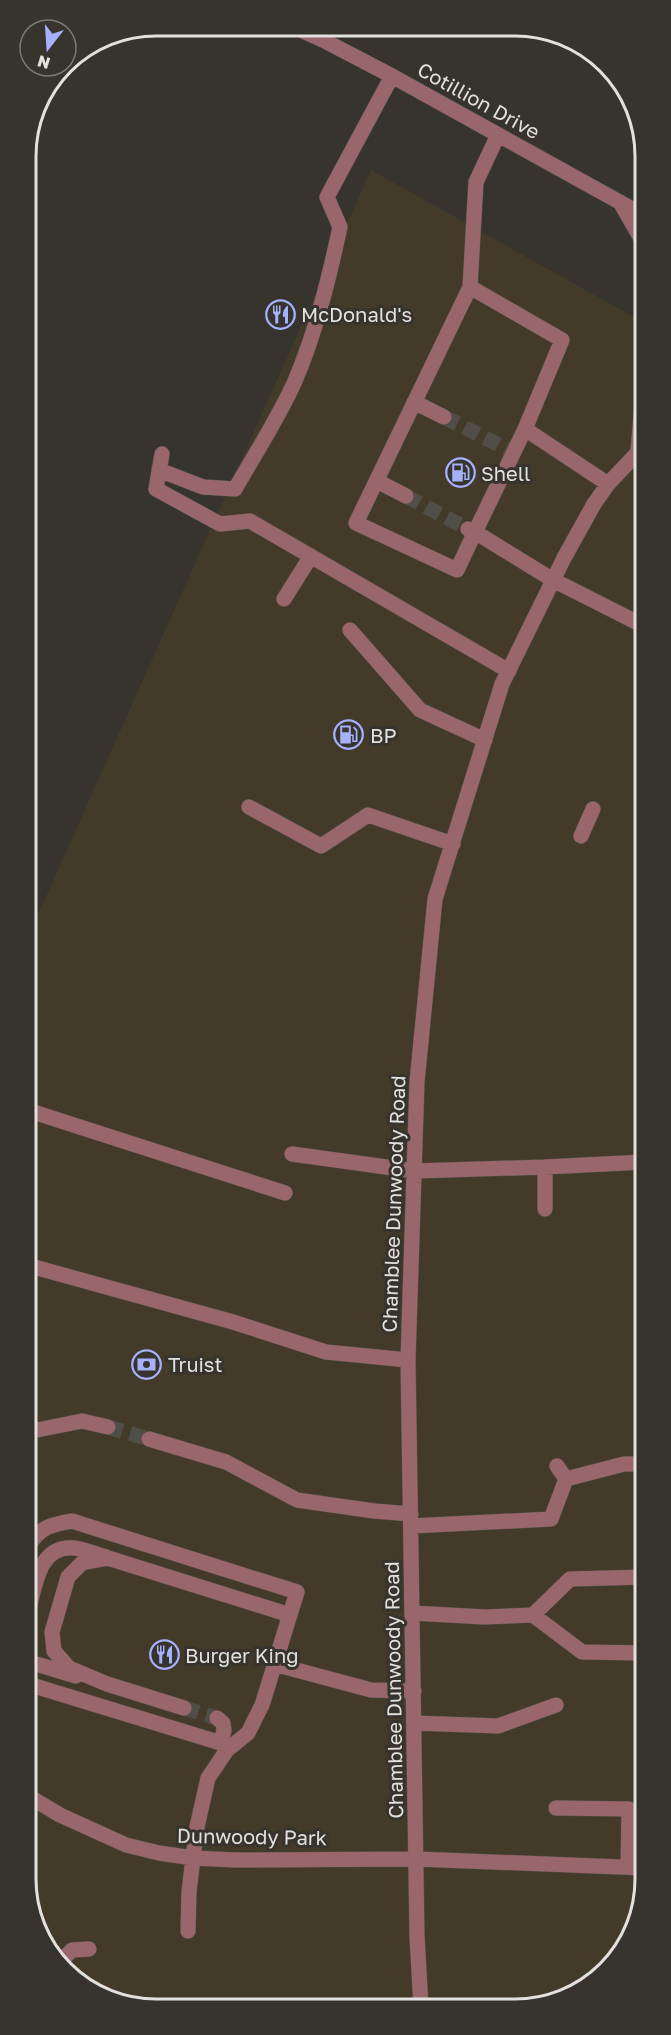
<svg xmlns="http://www.w3.org/2000/svg" width="671" height="2035" font-family="'Golos Text',sans-serif">
<rect width="100%" height="100%" fill="#36342d"/>
<path fill="#433a29" d="M371,170L643,322L645,1887L613,1965L540,2007H130L63,1971L28,1904L27,939Z"/>
<g fill="none" stroke-linecap="round" stroke-linejoin="round">
<path stroke="#504e47" stroke-width="15" stroke-dasharray="15 8" stroke-linecap="butt" d="M444,417L507,449
M406,496L468,529
M108,1427L149,1439
M184,1708L217,1718"/>
<defs>
<path id="minor" d="M292,26L325,41L392,76L643,215
M620,202L643,242
M470,287L562,340L525,429L475,532L553,580L644,626
M414,402L444,417
M525,429L608,484
M638,450L643,393
M162,454L156,489L220,524L250,521L509,671
M159,470L203,487L235,489C255,454 278,419 295,381C316,332 329,278 340,227L327,197L392,76
M377,481L406,496
M468,529L475,532L457,570L356,523L470,287L476,182L498,135
M284,599L311,556
M350,630L420,710L485,740
M249,807L321,846L368,815L453,844
M581,836L593,809
M27,1110L285,1193
M292,1154L415,1171L545,1167V1209
M545,1167L644,1162
M27,1265L233,1322L326,1352L408,1360
M27,1427L37,1430L82,1421L108,1427
M149,1439L226,1462L297,1500L374,1511L411,1514
M566,1479L624,1464H645
M411,1526L551,1519L566,1479L557,1466
M28,1546C41,1527 49,1525 72,1521L297,1592L262,1705L248,1733L227,1750L208,1778L197,1827L193,1858L189,1892L188,1931
M28,1613C35,1587 38,1545 74,1548C84,1549 96,1554 106,1557
M412,1613L485,1617L533,1615L582,1652L645,1653
M533,1615L570,1579L645,1577
M28,1656L33,1663L76,1676
M274,1664L371,1690L414,1691
M28,1684L221,1743L227,1750
M184,1708L107,1684L69,1668L54,1651L52,1632L68,1577L82,1563L108,1558L290,1615
M217,1718L223,1723L224,1730L221,1743
M414,1723L498,1726L556,1705
M28,1796L60,1815L126,1845L159,1853L193,1858L235,1860L417,1859L645,1868
M556,1808L629,1809L628,1866
M59,1963L72,1950L89,1949
M421,2007L417,1936L408,1360L417,1082L435,899L502,684L564,558L594,504L608,484L643,447"/>
</defs>
<use href="#minor" stroke="#525049" stroke-width="16"/>
<use href="#minor" stroke="#99666c" stroke-width="15"/>
</g>
<defs>
<symbol id="restaurant-ring" viewBox="-11 -11 22 22"><circle r="9.5" fill="#36342d" stroke="#a6b1fc" stroke-width="1.5"/><path d="M-5-6h1v4h1v-4h1v4h1v-4h1v5L-1.5 .5V6h-2V.5L-5-1ZM5-6V6H3V1.5H1.5Q1.5-4 5-6Z" fill="#a6b1fc"/></symbol>
<symbol id="fuel-ring" viewBox="-11 -11 22 22"><circle r="9.5" fill="#36342d" stroke="#a6b1fc" stroke-width="1.5"/><path d="M-5.5-6h7V0h2V4h1.3V-2.5L3-4.5l.8-.8L6-3V5H2.5V1h-1V6h-7ZM-4.2-4.7v3.2H.2V-4.7Z" fill="#a6b1fc"/></symbol>
<symbol id="bank-ring" viewBox="-11 -11 22 22"><circle r="9.5" fill="#36342d" stroke="#a6b1fc" stroke-width="1.5"/><path d="M-6-4H6V4H-6ZM0-2.3a2.3 2.3 0 1 0 0 4.6a2.3 2.3 0 1 0 0-4.6Z" fill="#a6b1fc"/></symbol>
</defs>
<g fill-rule="evenodd">
<use href="#restaurant-ring" x="264" y="298" width="33" height="33"/>
<use href="#fuel-ring" x="444" y="456" width="33" height="33"/>
<use href="#fuel-ring" x="332" y="718" width="33" height="33"/>
<use href="#bank-ring" x="130" y="1348" width="33" height="33"/>
<use href="#restaurant-ring" x="148" y="1638" width="33" height="33"/>
</g>
<g text-anchor="middle" dominant-baseline="central" stroke-width="6" stroke-linejoin="round" paint-order="stroke">
<g font-size="20" fill="#e3e1dd" stroke="#36342d">
<text transform="translate(479 100) rotate(29)">Cotillion Drive</text>
<text transform="translate(393 1204) rotate(-88)">Chamblee Dunwoody Road</text>
<text transform="translate(393 1690) rotate(-91)">Chamblee Dunwoody Road</text>
<text transform="translate(252 1836) rotate(1)">Dunwoody Park</text>
</g>
<g font-size="20" fill="#e3e1dd" stroke="#36342d" text-anchor="start">
<text x="301" y="314">McDonald's</text>
<text x="481" y="473">Shell</text>
<text x="370" y="735">BP</text>
<text x="168" y="1364">Truist</text>
<text x="185" y="1655">Burger King</text>
</g>
</g>
<path d="M0 0H671V2035H0ZM156 36H515A120 120 0 0 1 635 156V1879A120 120 0 0 1 515 1999H156A120 120 0 0 1 36 1879V156A120 120 0 0 1 156 36Z" fill="#36342d" fill-rule="evenodd"/>
<path fill="none" stroke="#e3e1dd" stroke-width="3" d="M156 36H515A120 120 0 0 1 635 156V1879A120 120 0 0 1 515 1999H156A120 120 0 0 1 36 1879V156A120 120 0 0 1 156 36Z"/>
<g transform="translate(48 48) rotate(197)"><circle r="28" fill="#36342d" stroke="#7b7973" stroke-width="1.5"/>
<path d="M0-4.5L10 22L0 15L-10 22Z" fill="#a6b1fc"/>
<text y="-9" font-size="16" font-weight="bold" text-anchor="middle" fill="#e3e1dd">N</text>
</g>
</svg>
